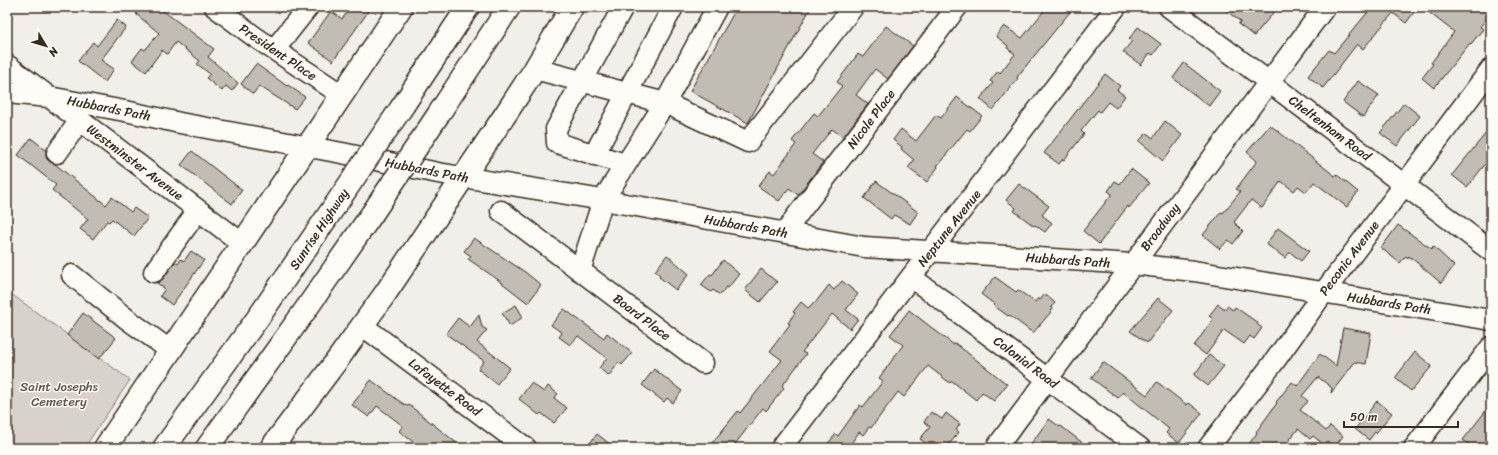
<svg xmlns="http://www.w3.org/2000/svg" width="1498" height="455" font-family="Sriracha,sans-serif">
<rect width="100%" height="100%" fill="#f1efea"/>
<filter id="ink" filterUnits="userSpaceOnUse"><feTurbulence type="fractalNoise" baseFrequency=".025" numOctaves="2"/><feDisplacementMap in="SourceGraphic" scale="8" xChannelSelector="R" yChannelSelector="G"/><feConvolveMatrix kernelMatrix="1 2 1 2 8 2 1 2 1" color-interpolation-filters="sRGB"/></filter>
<g filter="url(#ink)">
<path fill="#d7d2cc" stroke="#897e75" d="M7,291L130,380L84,448H7Z"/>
<path fill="#c1bcb4" stroke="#3b2a1e" d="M142,7H158L214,49L208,57L238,83L232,91L226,86L222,91L206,78L210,74L197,64L200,61L176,42L167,54L162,50L146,72L132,61L142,48L145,50L159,33L136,14Z
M351,7H361L368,12L333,61L308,43L331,11L342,19Z
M737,7H811L748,123L690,91Z
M1047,7H1074L1017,77L1018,78L993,110L980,99L993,83L990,81L998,71L1000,73L1015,54L1007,48L1008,46L996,36L1004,26L1022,38Z
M1221,7H1278L1254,36L1238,24L1241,22Z
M1372,7H1418L1406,23L1393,13L1363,49L1357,44L1323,88L1308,76L1329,50L1334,53Z
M1422,7H1491V12L1480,27L1483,29L1471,44L1470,43L1434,88L1422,78L1433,64L1431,63L1454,32Z
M117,20L126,27L101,60L114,69L105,82L78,61L93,42L97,46Z
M886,26L913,46L888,79L875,69L856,95L868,104L843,137L832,129L812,154L823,162L798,195L789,188L779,201L758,186L770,171L774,174L796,144L792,141L814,113L818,116L842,86L837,82L858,54L863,57Z
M1138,27L1161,44L1153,55L1150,53L1141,65L1123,52L1132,41L1129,39Z
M1184,63L1220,91L1209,106L1173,78Z
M256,64L287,86L288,85L305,97L295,109L259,86L253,94L241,84Z
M1105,74L1120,86L1117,90L1125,96L1116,108L1108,102L1100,112L1098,110L1081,131L1084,134L1064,160L1063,159L1059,164L1044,153Z
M1358,81L1379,95L1363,117L1343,102Z
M957,97L982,116L970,131L967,129L937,166L938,167L927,182L908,168L914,160L901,149L902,147L893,140L901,129L916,141L936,115L941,118Z
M1404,103L1420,116L1397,146L1380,133Z
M1165,121L1182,135L1163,161L1139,141L1147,133L1153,138Z
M1270,125L1335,176L1336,174L1358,192L1347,207L1314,182L1306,192L1298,186L1294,191L1281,181L1262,208L1251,200L1234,222L1243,231L1233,244L1228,240L1220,249L1203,235L1221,212L1223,213L1240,192L1236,189L1257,161L1247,152Z
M1491,127V157L1467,187L1452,175Z
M31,138L46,150V158L50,162L55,164L106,205L112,197L131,212L134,208L148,218L134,236L112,219L109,222L107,221L93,239L80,229L88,219L52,190L56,185L18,155Z
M192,151L242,190L232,204L181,165Z
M1131,169L1149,183L1129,208L1128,206L1099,244L1083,231L1112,194L1108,191L1115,181L1120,184Z
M876,181L918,212L910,224L894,215L891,219L864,198Z
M1019,184L1049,206L1042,215L1052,223L1045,232L1035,225L1034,226L1014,211L1016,208L1006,200Z
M1398,225L1432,249L1433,246L1454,266L1441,283L1409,256L1408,258L1406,256L1400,263L1381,248Z
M1278,228L1309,251L1301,261L1290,252L1285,258L1266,244Z
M474,238L525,272L541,285L528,303L497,279L468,259L471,256L464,251Z
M191,251L204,260L172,305L160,296L165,289L157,283L163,279L175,262L178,264L181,259L184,261Z
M667,255L689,274L676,290L659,277L660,275L655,271Z
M723,260L739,274L728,288L726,287L720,295L713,290L711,292L701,285L710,274L712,275Z
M761,269L777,282L760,302L745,290Z
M995,277L1016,292L1018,290L1035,302L1038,298L1040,300L1045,294L1055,303L1051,307L1053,308L1050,313L1033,333L1009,315L1008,316L993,305L994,304L981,294Z
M842,281L858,294L846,310L858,319L850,329L832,314L802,352L806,354L782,386L784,388L766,411L763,408L732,448H708L738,411L740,413L782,360L770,351L790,324L788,323L795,313L793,312L801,302L808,308L814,302L815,303L829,285L834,290Z
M1158,298L1173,310L1147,343L1130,331Z
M1218,304L1225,309L1227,306L1233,310L1235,307L1258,323L1257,324L1262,328L1254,339L1250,336L1244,344L1224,330L1206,355L1194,346L1213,319L1209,316Z
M516,305L523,317L510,326L502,313Z
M564,309L604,338L607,333L632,353L622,365L619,362L609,376L599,368L607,358L578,336L570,345L559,337L562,333L551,325Z
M909,310L954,345L955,343L1007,384L994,401L982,392L976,400L952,381L950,383L928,366L904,397L898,392L871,428L869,427L863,435L859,432L850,445L854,448H824L836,434L838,436L860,405L863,407L883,381L879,378L903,345L890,335Z
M83,313L116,338L99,359L67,335Z
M479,315L482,327L487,330L477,342L510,368L497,384L478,369L484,361L446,334L458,318L470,327Z
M1343,328L1371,333L1366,364L1355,362L1331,393L1332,388L1318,377L1302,396L1308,401L1300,410L1326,431L1330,426L1343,436L1334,448H1328L1313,436L1310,439L1298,429L1283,448H1246L1257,433L1256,432L1277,403L1276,402L1292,382L1297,386L1320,354L1336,366Z
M1415,352L1432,366L1411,391L1395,378Z
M1209,355L1224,366L1208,386L1194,375Z
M1103,362L1147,395L1157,382L1187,405L1189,403L1202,413L1179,443L1166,433L1169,429L1123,392L1118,398L1091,378Z
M654,369L682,391L673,403L667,398L664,402L642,385Z
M371,380L402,403L408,406L409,405L463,448H421L399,431L403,426L377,406L369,417L352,405Z
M531,383L544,392L548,386L558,394L554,398L567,408L554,423L541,413L539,415L519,399Z
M1377,401L1392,413L1376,433L1375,432L1369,440L1355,429Z
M1491,404V435L1481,448H1473L1463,440Z
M931,412L942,419L946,413L960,424L956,430L959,432L946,448H932L920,439L930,427L924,422Z
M1049,419L1060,427L1061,426L1089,448H1028Z
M597,434L615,448H586Z"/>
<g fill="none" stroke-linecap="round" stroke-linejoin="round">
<defs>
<path id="minor" d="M215,7L255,37L342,95
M623,7L556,129L557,143L625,164
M1169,7L1269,82L1491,251
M274,50L308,7
M7,65L243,244
M535,69L665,103L748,142L853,7
M7,93L49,97L130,112L180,123L342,153L438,173L603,200L864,247L1132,264L1194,271L1491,320
M57,153L80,120
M594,155L673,7
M501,211L703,363
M786,233L795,218L957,7
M580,271L603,200L665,103L717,7
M154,272L198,210
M72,275L127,319L171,351
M911,277L1140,448
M363,326L526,448
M781,448L1116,7
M996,448L1325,7
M1208,448L1274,362L1324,292L1491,69
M1414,448L1491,347"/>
<path id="major" d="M105,448L401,7
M271,448L338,359L385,294L507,112L535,69L572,7"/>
<path id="highway" d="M402,107L468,7
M438,115L509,7
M164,448L260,315L334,207
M207,448L304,312L372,214"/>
</defs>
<use href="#minor" stroke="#3b2a1e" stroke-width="23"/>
<use href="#major" stroke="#3b2a1e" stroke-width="25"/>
<use href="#highway" stroke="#3b2a1e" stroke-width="25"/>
<use href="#minor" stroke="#fdfcf7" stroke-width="20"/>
<use href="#major" stroke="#fdfcf7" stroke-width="22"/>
<use href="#highway" stroke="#fdfcf7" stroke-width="22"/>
<defs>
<path id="highway-bridge" d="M334,207L402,107
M372,214L438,115"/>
</defs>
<use href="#highway-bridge" stroke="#3b2a1e" stroke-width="25" stroke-linecap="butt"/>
<use href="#highway-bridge" stroke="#fdfcf7" stroke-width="22"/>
</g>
</g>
<g text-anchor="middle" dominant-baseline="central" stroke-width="3" stroke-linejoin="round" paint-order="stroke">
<g font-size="13" fill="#3b2a1e" stroke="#fdfcf7">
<text transform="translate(278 52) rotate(34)">President Place</text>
<text transform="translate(109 108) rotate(11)">Hubbards Path</text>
<text transform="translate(871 119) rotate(-53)">Nicole Place</text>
<text transform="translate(1330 128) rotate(37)">Cheltenham Road</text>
<text transform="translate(135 162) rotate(37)">Westminster Avenue</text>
<text transform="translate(427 170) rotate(11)">Hubbards Path</text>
<text transform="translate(746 226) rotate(10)">Hubbards Path</text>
<text transform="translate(1160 227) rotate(-53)">Broadway</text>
<text transform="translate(949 228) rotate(-52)">Neptune Avenue</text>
<text transform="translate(319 229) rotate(-56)">Sunrise Highway</text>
<text transform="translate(1349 258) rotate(-53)">Peconic Avenue</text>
<text transform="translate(1068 260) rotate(4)">Hubbards Path</text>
<text transform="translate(1389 303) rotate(9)">Hubbards Path</text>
<text transform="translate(642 317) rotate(37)">Board Place</text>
<text transform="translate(1026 362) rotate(37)">Colonial Road</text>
<text transform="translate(445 387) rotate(37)">Lafayette Road</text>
</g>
<g font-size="13" fill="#62544a" stroke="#fdfcf7">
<text x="59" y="386">Saint Josephs<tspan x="59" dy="15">Cemetery</tspan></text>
</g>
</g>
<rect width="1498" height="455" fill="none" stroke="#fdfcf7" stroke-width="24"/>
<rect x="12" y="12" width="1474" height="431" fill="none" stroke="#3b2a1e" stroke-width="1.5" filter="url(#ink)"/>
<g transform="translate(46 46) rotate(128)" stroke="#fdfcf7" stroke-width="3" paint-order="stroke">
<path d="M0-3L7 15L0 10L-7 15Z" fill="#3b2a1e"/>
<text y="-6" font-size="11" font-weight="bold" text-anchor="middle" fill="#3b2a1e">N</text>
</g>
<path d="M1344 421v6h114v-6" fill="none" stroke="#3b2a1e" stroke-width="2"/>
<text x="1350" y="421" font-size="12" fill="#3b2a1e" stroke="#fdfcf7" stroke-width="3" paint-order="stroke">50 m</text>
</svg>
